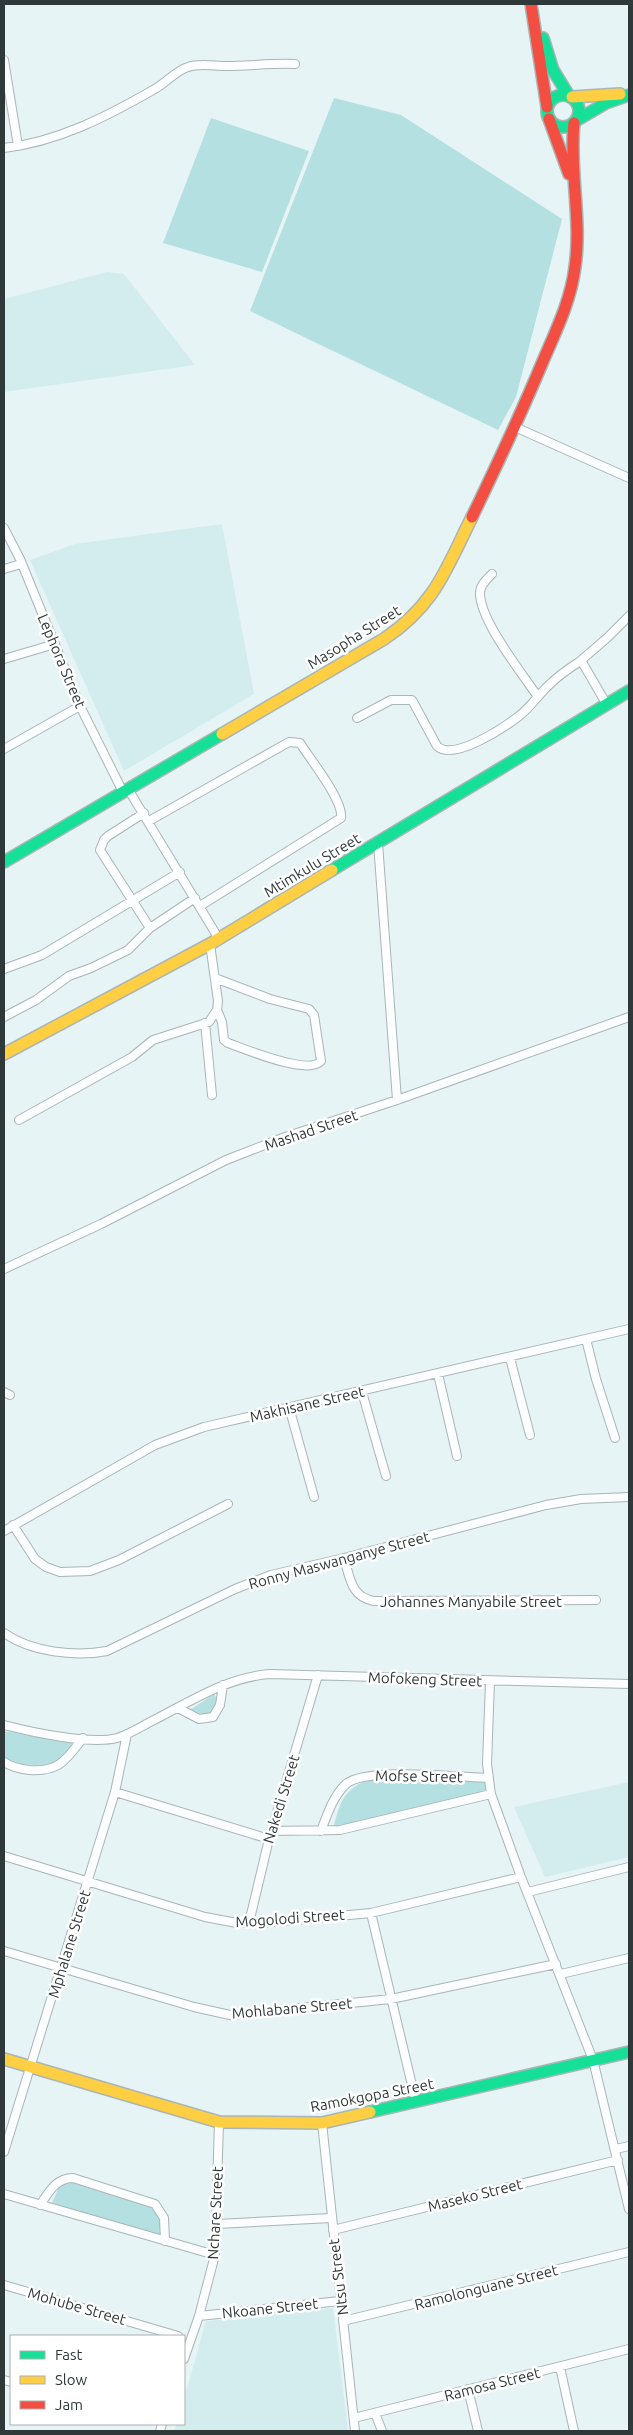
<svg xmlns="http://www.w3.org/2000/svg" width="633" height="2435" font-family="Ubuntu,sans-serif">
<rect width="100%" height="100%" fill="#e6f4f5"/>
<path fill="#d3edee" d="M107,272L124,274L195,365L4,392V299Z
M222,524L254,694L124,771L30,560L75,544Z
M629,1782V1857L545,1877L514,1807Z
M333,2308L348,2431H174L177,2424H184V2399L206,2321Z"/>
<path fill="#b4e0e2" d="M334,98L401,115L562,219L516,397L498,430L250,311Z
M211,118L309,151L262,272L163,243Z
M214,1694L217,1699L211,1713L205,1715L190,1710Z
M4,1731L73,1742C69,1748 65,1757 59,1761C50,1767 8,1767 4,1755C2,1748 4,1738 4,1731Z
M371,1778L474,1780L486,1783L489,1787L483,1793L333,1829C341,1800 342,1791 371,1778Z
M73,2180L156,2206L163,2217L162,2237L52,2203L59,2187Z"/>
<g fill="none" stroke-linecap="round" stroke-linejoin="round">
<defs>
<path id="street" d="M4,60L18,146
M4,148C57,142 106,117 153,90C165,84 175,71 188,67C199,63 214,66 226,66C249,66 271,63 295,64
M515,427L629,478
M4,528L20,559L80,706L123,792
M4,569L21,564
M492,574C487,579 480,585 480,593C480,621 522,673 538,697
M4,659L55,644
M579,662L607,638L629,616
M357,718L391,700H412L437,746C453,762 505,727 519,716C531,707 538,695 549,685C558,676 568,669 579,662H582L607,705
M4,749L80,706
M128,789L219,939
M149,821L289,742L300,743C310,759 344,801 341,818L200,906
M378,843L397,1100
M150,928L195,898
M4,969L42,955L180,872
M215,978L270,999L309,1009L314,1015L321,1061C308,1076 245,1049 228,1043L224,1040L222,1022L217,1010
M4,1017L36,1000L69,976L91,968L128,950L150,928L100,850L104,840L108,836L144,813
M205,1023L212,1095
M19,1120L132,1057L153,1040L209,1022L217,1010L218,1001L210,944
M4,1269L101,1224L226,1160L285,1137L397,1100L629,1017
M586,1339L596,1379L615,1438
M510,1358L530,1435
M438,1374L457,1456
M4,1392L10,1395
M362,1392L386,1476
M289,1407L314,1497
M13,1525L35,1559L46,1567L60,1572L90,1571L119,1560L228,1504
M4,1531L155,1445L204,1427L629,1329
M344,1558C350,1578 351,1597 374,1601L596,1600
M4,1633C31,1652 75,1657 107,1651L235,1589L271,1575L344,1558L546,1505L581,1499L629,1497
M490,1681L487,1764L491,1794L521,1877L593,2060L629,2209
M178,1708L199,1719L213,1717L220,1705L223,1685
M4,1725C31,1732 91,1745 117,1738C130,1734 142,1726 154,1720C191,1701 228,1677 270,1674L629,1684
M4,1762C11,1767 20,1769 30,1770C59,1772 66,1760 83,1738
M115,1792L269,1839
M271,1831L340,1830L491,1794
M321,1831C327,1815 333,1796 346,1784C365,1767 459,1777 488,1778
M4,1856L205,1917L237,1923H262L371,1913L521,1877
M528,1892L629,1867
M371,1913L416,2102
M249,1923L269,1839L318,1675
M4,1951L194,2007L230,2015L391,1999L556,1964
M561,1974L629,1958
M322,2123L355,2431
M616,2149L629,2146
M4,2152L115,1792L127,1734
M4,2194L215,2255
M40,2205C49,2192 56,2178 73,2178L155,2204L164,2218L165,2241
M217,2224L331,2218
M333,2230L618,2160
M4,2285L178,2336
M199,2316L340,2301
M343,2321L629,2252
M184,2359L199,2316L215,2255L219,2122
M560,2367L574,2431
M4,2380L11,2382
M468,2389L478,2431
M375,2413L382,2431
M354,2418L629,2349
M160,2431L162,2424"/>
<path id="fast" d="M543,38L553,70L569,96
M547 111a16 16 0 1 1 32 0a16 16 0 1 1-32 0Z
M577,120L606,103L629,95
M4,862L222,734
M332,870L629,691
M370,2112L629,2052"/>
<path id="slow" d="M572,97L620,94
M222,734L384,639C435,605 446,569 472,517
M4,1054L210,944L332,870
M4,2059L219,2122L322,2123L370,2112"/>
<path id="jam" d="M531,4L547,107
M549,119L569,174
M472,517C497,465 521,414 543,361C556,331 571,300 575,267C582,219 569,171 574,123"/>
</defs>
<use href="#street" stroke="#aab5b6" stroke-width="10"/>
<use href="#fast" stroke="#aab5b6" stroke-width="14"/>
<use href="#slow" stroke="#aab5b6" stroke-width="14"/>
<use href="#jam" stroke="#aab5b6" stroke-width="14"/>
<use href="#street" stroke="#fbfdfe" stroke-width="8"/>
<use href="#fast" stroke="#16e098" stroke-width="11"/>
<use href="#slow" stroke="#ffcf43" stroke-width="11"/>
<use href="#jam" stroke="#f24e42" stroke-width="11"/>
</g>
<g text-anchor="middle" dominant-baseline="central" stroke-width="5" stroke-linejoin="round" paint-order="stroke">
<g font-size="15" fill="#2f3939" stroke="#fff">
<text transform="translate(354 637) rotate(-32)">Masopha Street</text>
<text transform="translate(62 661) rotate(67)">Lephora Street</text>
<text transform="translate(312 865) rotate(-31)">Mtimkulu Street</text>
<text transform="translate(311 1130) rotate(-19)">Mashad Street</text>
<text transform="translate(307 1404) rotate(-13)">Makhisane Street</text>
<text transform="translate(339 1560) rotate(-15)">Ronny Maswanganye Street</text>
<text x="471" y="1601">Johannes Manyabile Street</text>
<text transform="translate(425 1679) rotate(2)">Mofokeng Street</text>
<text transform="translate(419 1776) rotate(1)">Mofse Street</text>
<text transform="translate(281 1799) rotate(-73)">Nakedi Street</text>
<text transform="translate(290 1918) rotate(-4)">Mogolodi Street</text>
<text transform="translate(69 1944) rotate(-73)">Mphalane Street</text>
<text transform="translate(292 2008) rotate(-5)">Mohlabane Street</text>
<text transform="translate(372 2095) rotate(-11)">Ramokgopa Street</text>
<text transform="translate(475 2195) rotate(-14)">Maseko Street</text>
<text transform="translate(215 2213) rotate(-87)">Nchare Street</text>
<text transform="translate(338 2277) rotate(-97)">Ntsu Street</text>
<text transform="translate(486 2287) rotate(-14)">Ramolonguane Street</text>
<text transform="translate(77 2306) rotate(16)">Mohube Street</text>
<text transform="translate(270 2308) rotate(-6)">Nkoane Street</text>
<text transform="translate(492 2384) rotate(-14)">Ramosa Street</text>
</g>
</g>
<rect width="633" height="2435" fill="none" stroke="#2f3939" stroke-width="10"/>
<rect x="10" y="2335" width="175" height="90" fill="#ffffff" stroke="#acb0b0"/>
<rect x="20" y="2351" width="25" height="8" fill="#16e098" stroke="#acb0b0"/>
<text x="55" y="2360" font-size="15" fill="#2f3939">Fast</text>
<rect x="20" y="2376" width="25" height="8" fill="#ffcf43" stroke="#acb0b0"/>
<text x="55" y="2385" font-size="15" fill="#2f3939">Slow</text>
<rect x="20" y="2401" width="25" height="8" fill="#f24e42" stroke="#acb0b0"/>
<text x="55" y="2410" font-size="15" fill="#2f3939">Jam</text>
</svg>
